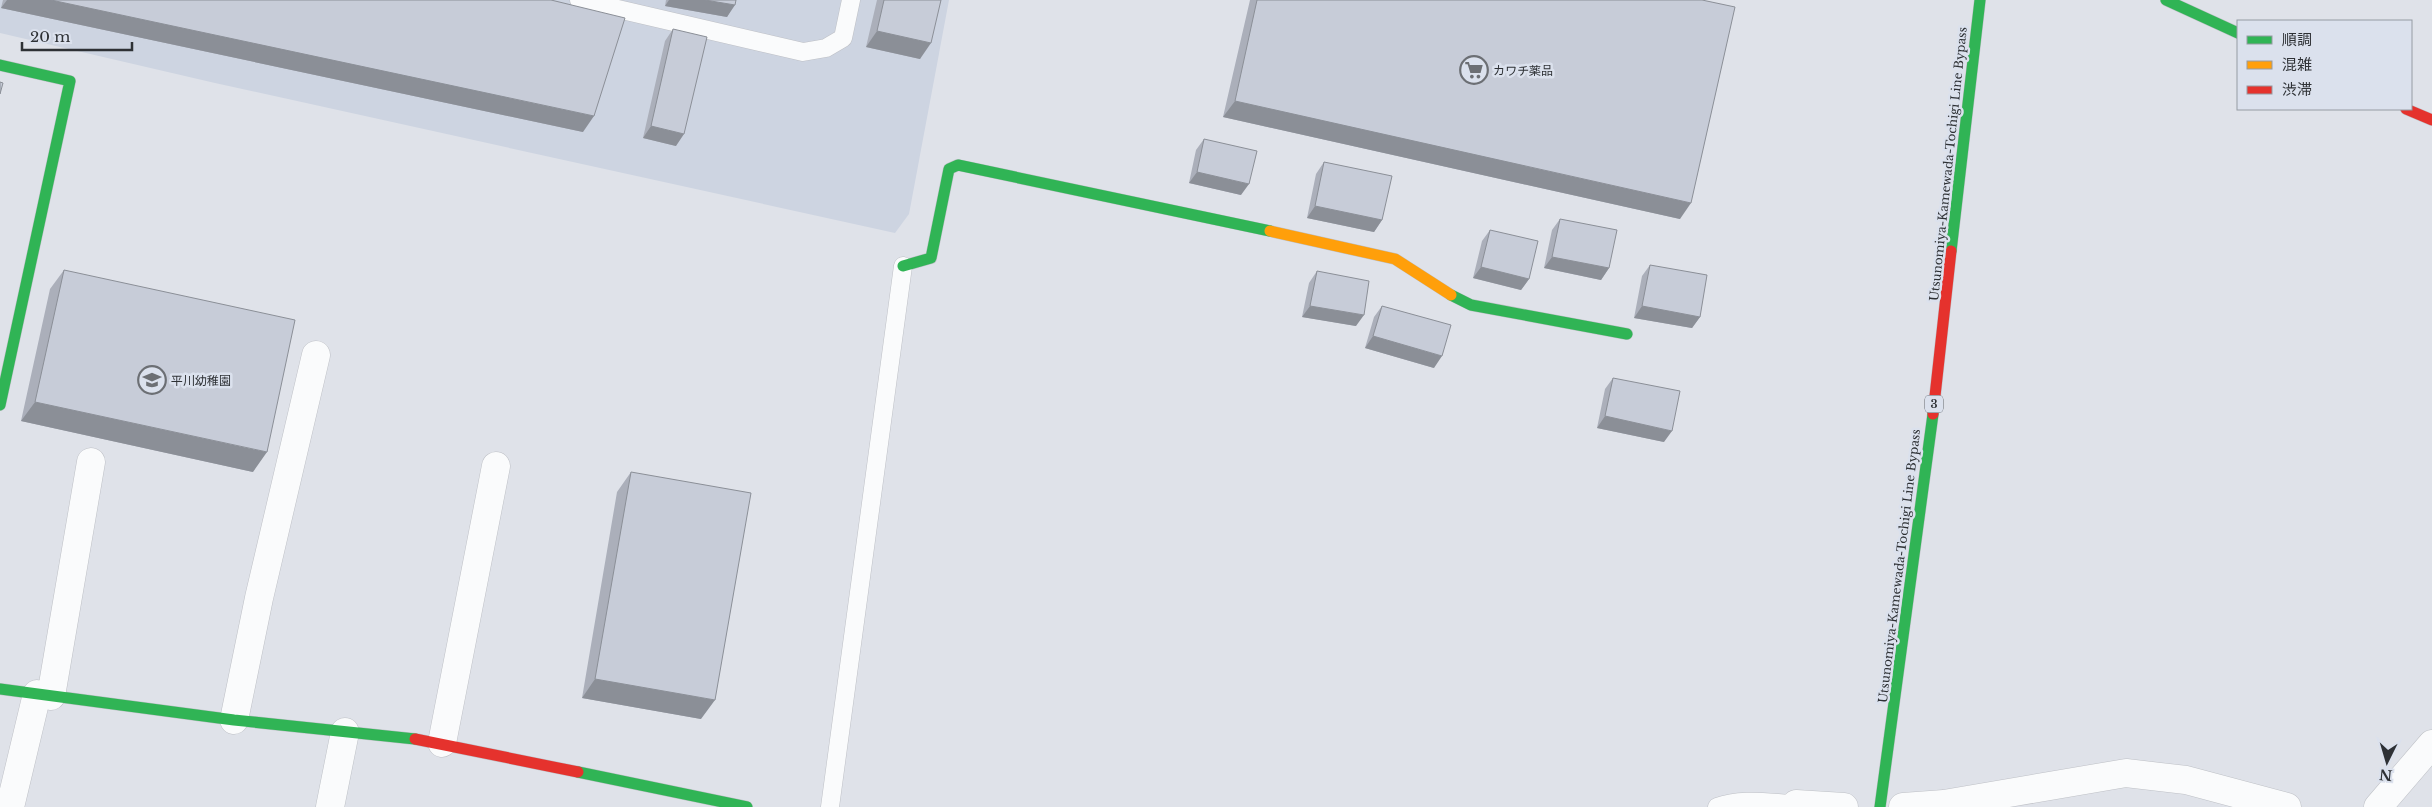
<svg xmlns="http://www.w3.org/2000/svg" width="2432" height="807" font-family="'Libre Baskerville','Noto Sans JP',serif">
<rect width="100%" height="100%" fill="#dfe2e9"/>
<path fill="#cdd4e1" d="M0,0H949L909,214L895,233L215,83L0,33Z"/>
<g fill="none" stroke-linecap="round" stroke-linejoin="round">
<defs>
<path id="lane" d="M579,0L803,52L826,48L843,38L851,0
M830,807L903,266
M1717,807C1742,798 1769,803 1796,804"/>
<path id="street" d="M51,696L91,462
M234,720L259,598L316,355
M442,743L496,466
M1796,804L1844,807
M10,807L37,694
M330,807L345,732
M1903,807L1944,804L2126,773L2186,780L2287,807
M2378,807L2432,744"/>
<path id="fast" d="M2166,0L2238,33
M0,65L70,81L0,405
M1951,251L1980,0
M903,266L931,258L949,169L958,165L1270,231
M1451,295L1471,305L1627,334
M0,689L234,720L415,739
M578,772L747,807
M1880,807L1933,414"/>
<path id="slow" d="M1270,231L1395,259L1451,295"/>
<path id="jam" d="M2406,109L2432,120
M1933,414L1951,251
M415,739L578,772"/>
</defs>
<use href="#lane" stroke="#bec0c6" stroke-width="19"/>
<use href="#street" stroke="#bec0c6" stroke-width="29"/>
<use href="#fast" stroke="#bec0c6" stroke-width="12"/>
<use href="#slow" stroke="#bec0c6" stroke-width="12"/>
<use href="#jam" stroke="#bec0c6" stroke-width="12"/>
<use href="#lane" stroke="#fafbfc" stroke-width="18"/>
<use href="#street" stroke="#fafbfc" stroke-width="28"/>
<use href="#fast" stroke="#30b455" stroke-width="11"/>
<use href="#slow" stroke="#ff9f0a" stroke-width="11"/>
<use href="#jam" stroke="#e5322d" stroke-width="11"/>
</g>
<path fill="#abafba" d="M3,0H551L583,132L1,8Z
M666,0H736L727,17L665,6Z
M877,0H941L920,59L866,47Z
M1250,0H1702L1680,219L1223,117Z
M673,29L676,146L643,138L665,41Z
M1204,139L1241,195L1189,183L1196,150Z
M1324,162L1382,220L1374,232L1307,218L1316,174Z
M1560,219L1609,268L1601,280L1544,268L1552,230Z
M1490,230L1529,279L1521,290L1473,278L1482,241Z
M1650,265L1700,317L1692,328L1634,318L1642,276Z
M64,270L253,472L21,421L50,289Z
M1317,271L1356,326L1302,317L1309,283Z
M1382,306L1434,368L1365,348L1374,317Z
M1613,378L1664,442L1597,428L1605,389Z
M631,472L701,719L582,698L617,492Z"/>
<path fill="#8b8f97" d="M7,0H51L594,116L583,132L1,8Z
M669,0H705L735,5L727,17L665,6Z
M877,31L931,43L920,59L866,47Z
M1235,101L1691,203L1680,219L1223,117Z
M651,126L684,134L676,146L643,138Z
M1197,172L1249,184L1241,195L1189,183Z
M1315,206L1382,220L1374,232L1307,218Z
M1552,257L1609,268L1601,280L1544,268Z
M1481,267L1529,279L1521,290L1473,278Z
M1310,306L1364,315L1356,326L1302,317Z
M1642,306L1700,317L1692,328L1634,318Z
M1373,336L1442,356L1434,368L1365,348Z
M35,402L267,452L253,472L21,421Z
M1605,416L1672,431L1664,442L1597,428Z
M595,679L715,700L701,719L582,698Z"/>
<path fill="#c7ccd8" stroke="#8b8f97" d="M51,0H551L625,18L594,116Z
M705,0H736L735,5Z
M884,0H941L931,43L877,31Z
M1257,0H1702L1735,7L1691,203L1235,101Z
M673,29L707,37L684,134L651,126Z
M0,82L3,83L0,94Z
M1204,139L1257,151L1249,184L1197,172Z
M1324,162L1392,176L1382,220L1315,206Z
M1560,219L1617,230L1609,268L1552,257Z
M1490,230L1538,241L1529,279L1481,267Z
M1650,265L1707,275L1700,317L1642,306Z
M64,270L295,320L267,452L35,402Z
M1317,271L1369,281L1364,315L1310,306Z
M1382,306L1451,325L1442,356L1373,336Z
M1613,378L1680,391L1672,431L1605,416Z
M631,472L751,493L715,700L595,679Z"/>
<defs>
<symbol id="supermarket-ring" viewBox="-11 -11 22 22"><circle r="9.5" fill="#dbe1ed" stroke="#6c6f74" stroke-width="1.5"/><path d="M-6-5.5h2.5l.6 2H6L4.5 2H-2.5L-4.4-4H-6ZM-1.5 3.2a1.3 1.3 0 1 0 .1 0ZM3 3.2a1.3 1.3 0 1 0 .1 0Z" fill="#6c6f74"/></symbol>
<symbol id="school-ring" viewBox="-11 -11 22 22"><circle r="9.5" fill="#dbe1ed" stroke="#6c6f74" stroke-width="1.5"/><path d="M0-5L7-2L0 1L-7-2ZM-4 1L0 2.5L4 1V4Q0 6-4 4Z" fill="#6c6f74"/></symbol>
</defs>
<g fill-rule="evenodd">
<use href="#supermarket-ring" x="1458" y="54" width="32" height="32"/>
<use href="#school-ring" x="136" y="364" width="32" height="32"/>
</g>
<g text-anchor="middle" dominant-baseline="central" stroke-width="5" stroke-linejoin="round" paint-order="stroke">
<rect fill="#dbe1ed" stroke="#62666c" stroke-width="1" x="1925" y="395.5" width="18" height="17" rx="4"/>
<g font-size="11" font-weight="bold" fill="#2e3135">
<text x="1934" y="404">3</text>
</g>
<g font-size="12" fill="#2e3135" stroke="#dbe1ed" text-anchor="start">
<text x="1493" y="70">カワチ薬品</text>
<text x="171" y="380">平川幼稚園</text>
</g>
<g font-size="12" fill="#2e3135" stroke="#dbe1ed">
<text transform="translate(1948 164) rotate(-84)">Utsunomiya-Kamewada-Tochigi Line Bypass</text>
<text transform="translate(1899 566) rotate(-83)">Utsunomiya-Kamewada-Tochigi Line Bypass</text>
</g>
</g>
<rect x="2237" y="20" width="175" height="90" fill="#dbe1ed" stroke="#969ba3"/>
<rect x="2247" y="36" width="25" height="8" fill="#30b455" stroke="#969ba3"/>
<text x="2282" y="45" font-size="15" fill="#2e3135">順調</text>
<rect x="2247" y="61" width="25" height="8" fill="#ff9f0a" stroke="#969ba3"/>
<text x="2282" y="70" font-size="15" fill="#2e3135">混雑</text>
<rect x="2247" y="86" width="25" height="8" fill="#e5322d" stroke="#969ba3"/>
<text x="2282" y="95" font-size="15" fill="#2e3135">渋滞</text>
<g transform="translate(2387 762) rotate(185)" stroke="#dbe1ed" stroke-width="4" paint-order="stroke">
<path d="M0-4L9 19L0 12L-9 19Z" fill="#2e3135"/>
<text y="-8" font-size="14" font-weight="bold" text-anchor="middle" fill="#2e3135">N</text>
</g>
<path d="M22 42v8h110v-8" fill="none" stroke="#2e3135" stroke-width="2.5"/>
<text x="30" y="42" font-size="15" fill="#2e3135" stroke="#dbe1ed" stroke-width="4" paint-order="stroke">20 m</text>
</svg>
